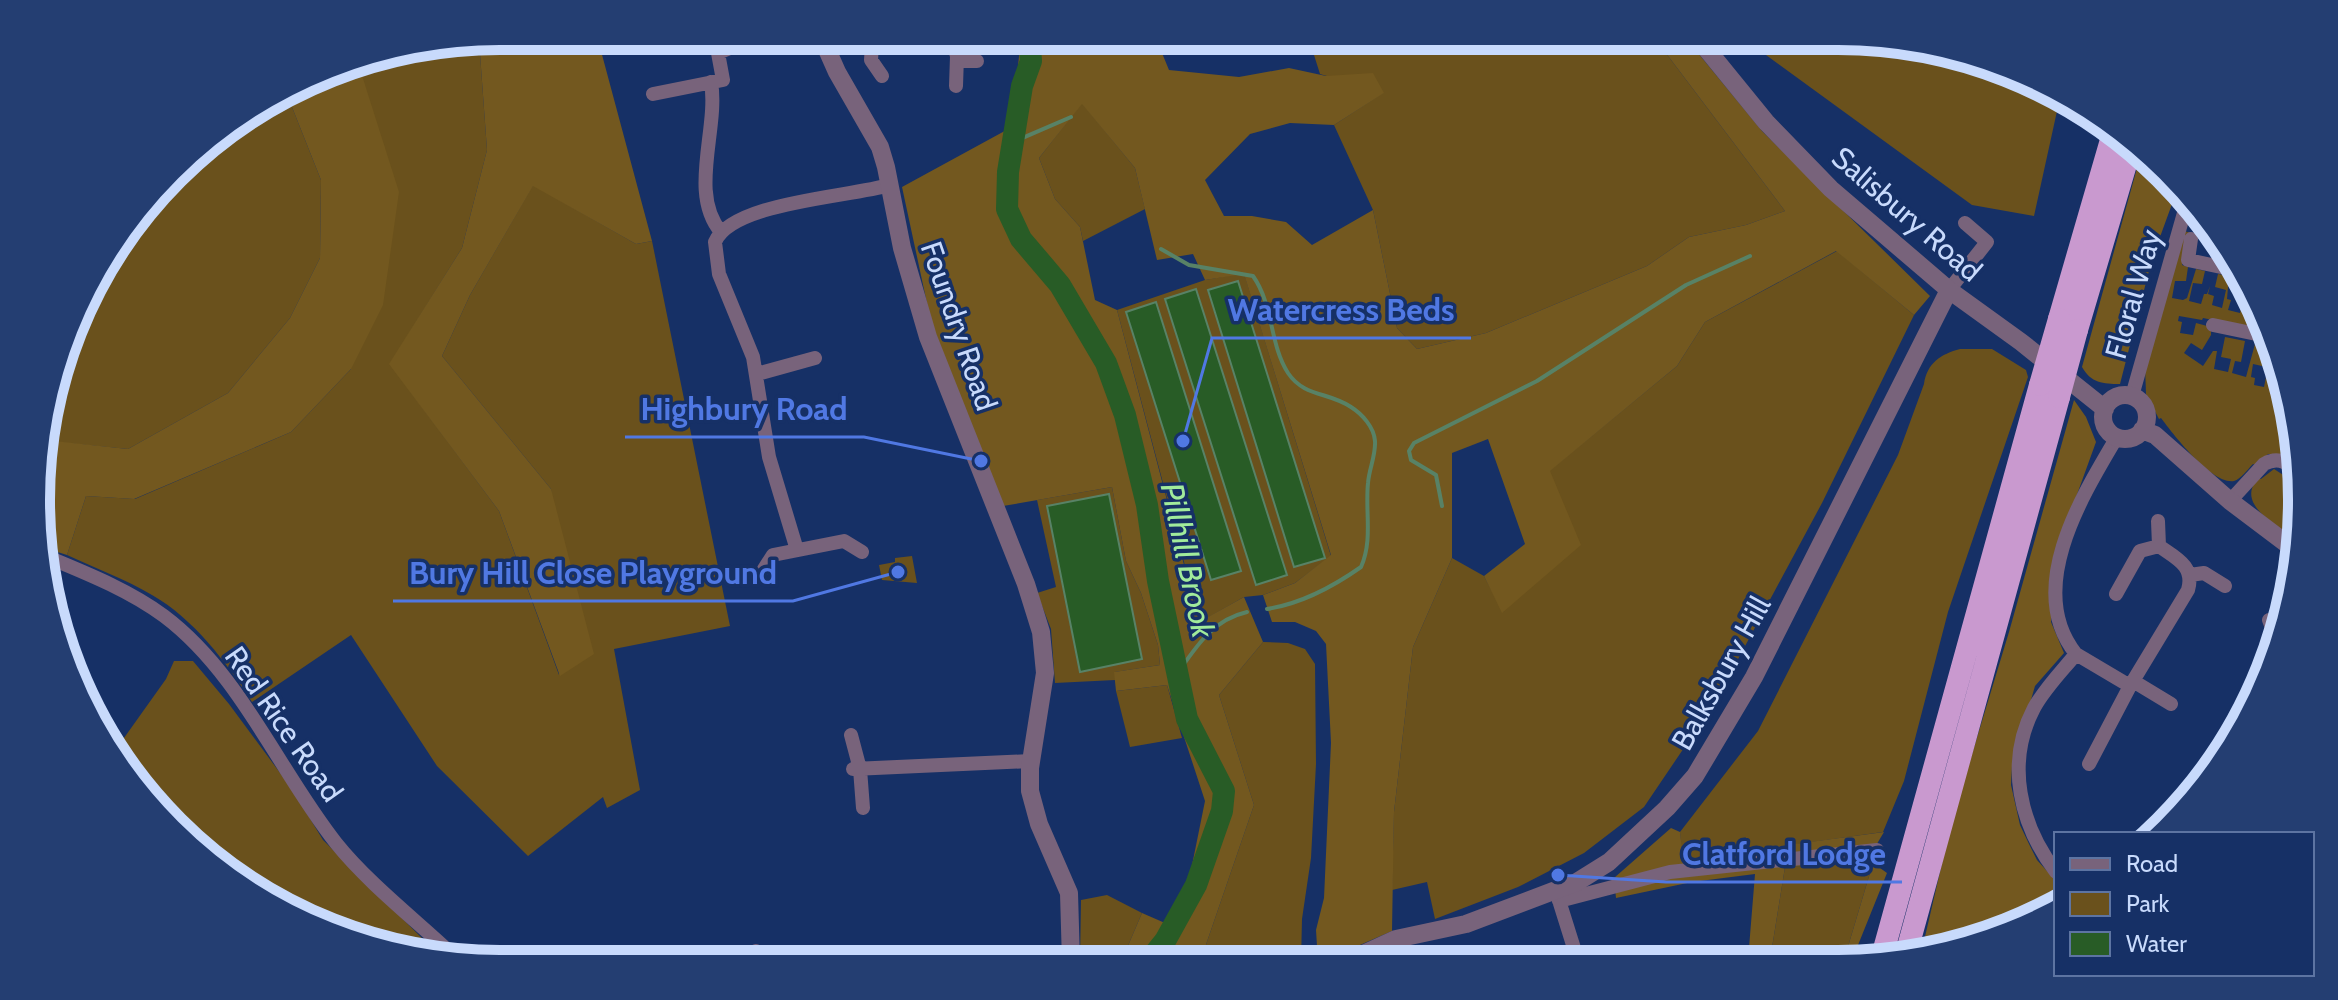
<svg xmlns="http://www.w3.org/2000/svg" width="2338" height="1000" font-family="Cabin,sans-serif">
<rect width="100%" height="100%" fill="#163066"/>
<path fill="#6a511c" fill-rule="evenodd" d="M1308,36H1466L1476,54L1524,36H1653L1785,211L1746,225L1689,237L1647,266L1486,333L1417,349L1397,328L1373,210L1334,125L1383,93L1320,74Z
M1740,36H1838L1988,61L2059,102L2034,216L1972,205Z
M479,40L487,150L462,248L390,364L499,511L559,675L551,489L442,356L470,295L533,185L636,244L652,241L730,626L614,649L640,790L607,808L603,797L528,856L437,766L351,635L252,702C226,662 194,619 152,595C125,579 95,568 67,555L86,496L135,499L291,432L351,369L360,66L354,60Z
M288,97L321,180L320,258L290,318L228,393L128,449L46,441L45,410L98,268L194,151Z
M1082,103L1135,168L1145,209L1083,241L1080,227L1055,199L1039,158Z
M2184,231L2195,234L2185,236L2182,265L2188,267L2186,281H2175L2172,298L2183,300L2187,298L2196,269L2205,271L2202,284L2193,283L2189,301L2201,304L2204,294H2207L2210,286L2208,294L2214,296L2212,305L2222,308L2226,290L2215,287L2218,274L2229,276L2227,299L2231,300L2228,310L2240,313L2244,295L2233,292L2236,278L2242,279L2247,285L2244,294L2249,296L2246,314L2258,317L2254,325L2247,327L2203,318L2202,320L2179,316L2178,321L2182,322L2180,333L2193,335L2196,323L2211,327V335L2202,350L2191,343L2184,353L2203,366L2213,351H2217L2214,369L2228,372L2231,359L2221,357L2225,337L2245,341L2241,362L2235,361L2232,373L2246,377L2255,344L2266,346L2262,366L2253,364L2251,377L2255,378L2254,385L2264,387L2268,367L2272,361L2279,388L2276,400L2283,401C2285,416 2283,427 2280,443L2295,447L2299,463L2276,454H2268L2258,466L2253,464C2247,470 2241,479 2234,481C2212,485 2173,434 2161,418L2159,419L2146,394L2145,366Z
M1837,251L1914,315L1822,503L1715,702L1644,807L1584,853L1518,887L1435,919L1427,882L1392,890L1394,812L1413,647L1452,558L1484,576L1503,612L1549,471L1677,366L1705,322Z
M1244,273L1331,556L1295,583L1263,595L1244,597L1200,622L1117,310L1205,280ZM1238,281L1324,558L1208,291ZM1165,298L1287,575L1256,584ZM1156,303L1241,570L1212,580L1126,312Z
M1960,349H1992L2026,370L2028,377L1948,612L1904,781L1883,832L1682,860L1680,832L1758,731L1898,455L1924,384C1927,363 1941,354 1960,349Z
M2274,469L2299,485L2292,537C2273,522 2236,504 2258,478L2261,479Z
M1112,487L1126,561L1141,593L1158,645L1160,665L1115,672V680L1055,683L1051,629L1037,593L1056,587L1037,500Z
M912,556L917,583L882,580L879,565L895,562V558Z
M1263,642L1288,643L1305,649L1315,664L1316,764L1311,858L1302,919L1301,962H1200L1254,805L1219,695Z
M174,661H193L229,704L292,789L323,840L438,954L350,939L194,849L114,752L166,679Z
M1167,685L1182,738L1130,747L1116,691Z
M1873,863L1844,960H1770L1785,867Z
M1107,895L1142,913L1121,962H1080L1081,900Z"/>
<path fill="#73581f" d="M500,36H597L652,241L636,244L533,186L470,295L442,356L551,489L594,654L560,676L499,511L389,364L462,248L487,150L479,40Z
M1021,36H1155L1169,70L1239,77L1289,68L1326,76L1373,73L1384,93L1334,125L1290,123L1250,134L1205,180L1224,216H1252L1286,222L1312,245L1373,210L1397,328L1417,349L1486,333L1647,266L1689,237L1746,225L1785,211L1653,36H1684L1762,131L1930,296L1914,315L1836,251L1705,322L1677,366L1550,471L1581,545L1502,613L1484,576L1525,544L1488,439L1452,453V558L1413,647L1394,812L1392,931L1321,962H1318L1316,930L1324,898L1331,743L1326,644L1316,631L1295,622H1272L1263,595L1295,583L1331,555L1244,274L1205,280L1193,254L1157,260L1135,168L1082,104L1039,158L1055,199L1080,227L1095,300L1117,310L1199,622L1244,597L1263,642L1219,695L1254,805L1200,962H1121L1142,913L1165,923L1188,885L1205,801L1167,685L1116,691L1114,672L1160,665L1158,645L1141,593L1126,561L1112,487L1003,506L931,322L902,187L1012,127Z
M354,60L359,66L399,192L383,305L351,369L291,432L134,499L86,496L67,555L45,548V440L128,449L228,393L290,318L320,258L321,180L288,97Z
M2142,150L2176,193L2152,259L2120,384C2103,384 2091,383 2082,367Z
M2074,400L2086,417L2096,442L2058,547L2051,622L2064,653L2035,686L2012,766L2011,785L2020,825L2029,844L2037,860L2056,881V904L2016,928L1921,954L1952,820L2009,632Z
M1671,828L1680,832L1683,859L1884,832L1865,864L1785,867L1770,960H1748L1755,874L1692,882L1616,898L1614,878Z
M1873,863L1887,873L1852,960H1844Z"/>
<path fill="#285c26" stroke="#588266" stroke-width="2" d="M1238,281L1325,558L1294,567L1208,290Z
M1196,289L1287,575L1256,585L1165,299Z
M1156,302L1241,571L1211,580L1126,312Z
M1109,494L1142,659L1080,672L1047,506Z"/>
<g fill="none" stroke-linecap="round" stroke-linejoin="round">
<path stroke="#588266" stroke-width="4" d="M1013,142L1071,117
M1161,249L1189,265L1253,276C1274,306 1269,343 1288,373C1304,397 1329,392 1351,407C1362,414 1374,427 1375,441C1376,455 1369,469 1368,483C1365,512 1373,540 1361,567C1334,586 1300,604 1267,609
M1442,506L1436,475L1411,460L1409,451L1414,443L1537,381L1686,285L1750,256
M1177,674C1196,647 1212,620 1247,612"/>
<path stroke="#285c26" stroke-width="22" d="M1029,36L1031,61L1022,86L1008,172L1007,209L1021,239L1060,285L1106,363L1125,415L1147,505L1158,581L1187,719L1224,791L1222,811L1196,885L1165,941L1148,962"/>
<path stroke="#78637b" stroke-width="14" d="M878,36L872,45L871,60L882,76
M951,36L957,56L956,86
M957,61H977
M711,82C719,129 688,193 721,232
M653,94L723,80L718,53L743,42
M2191,239L2188,260L2235,270
M1949,290L1987,242L1965,223
M2213,325L2261,335
M757,374L815,358
M2132,396L2186,206
M2230,501L2264,464C2280,455 2289,464 2300,475
M797,550L769,457L753,357L719,274L715,242C732,202 850,197 889,185
M45,556C86,573 129,590 164,616C240,673 279,771 336,843C368,883 417,921 455,957
M764,569L773,555L844,541L862,552
M2190,575L2204,573L2225,586
M2116,594L2140,551L2159,546
M2269,620L2278,643
M2076,654L2130,686L2089,764
M2133,681L2171,704
M2130,686L2188,590C2195,566 2176,558 2159,546L2158,521
M2242,721L2252,692L2278,646
M851,735L860,769L863,808
M853,769L1030,761
M2205,780C2206,758 2215,748 2234,738
M2056,872C2020,825 2005,763 2034,708C2045,688 2062,671 2076,654C2024,589 2082,496 2117,437
M1557,894L1578,961
M1559,901L1670,872L1877,850
M731,963L756,951
M934,963L989,953L1037,962"/>
<path stroke="#78637b" stroke-width="18" d="M821,36L837,72L880,147L886,167L902,248L928,337L1026,584L1041,632L1045,673L1030,768V791L1039,824L1069,893L1071,962
M1696,36L1766,122L1831,189L1949,290L2021,342L2105,409
M2103 417a22 22 0 1 1 44 0a22 22 0 1 1-44 0Z
M2142,430L2155,435L2230,501L2291,547
M1346,962L1396,939L1466,924L1577,882L1609,862L1667,808L1695,776L1754,677L1949,290"/>
<path stroke="#c999cf" stroke-width="22" d="M2059,319L2113,133
M2077,330L2132,144
M1905,958L2059,397
M1881,960L2040,385"/>
<path stroke="#c999cf" stroke-width="22" d="M2040,385L2059,319
M2059,397L2077,330"/>
</g>
<g text-anchor="middle" dominant-baseline="central" stroke-width="7" stroke-linejoin="round" paint-order="stroke">
<g font-size="30" fill="#c8dafc" stroke="#163066">
<text transform="translate(1907 214) rotate(41)">Salisbury Road</text>
<text transform="translate(2133 294) rotate(-74)">Floral Way</text>
<text transform="translate(959 326) rotate(71)">Foundry Road</text>
<text transform="translate(1721 673) rotate(-61)">Balksbury Hill</text>
<text transform="translate(284 724) rotate(55)">Red Rice Road</text>
</g>
<g font-size="32" font-style="italic" fill="#a1eb9b" stroke="#163066">
<text transform="translate(1188 560) rotate(78)">Pillhill Brook</text>
</g>
</g>
<path d="M0 0H2338V1000H0ZM500 50H1838A450 450 0 0 1 2288 500V500A450 450 0 0 1 1838 950H500A450 450 0 0 1 50 500V500A450 450 0 0 1 500 50Z" fill="#243e72" fill-rule="evenodd"/>
<path fill="none" stroke="#c8dafc" stroke-width="10" d="M500 50H1838A450 450 0 0 1 2288 500V500A450 450 0 0 1 1838 950H500A450 450 0 0 1 50 500V500A450 450 0 0 1 500 50Z"/>
<path fill="none" stroke="#5078e3" stroke-width="3" d="M1183 441L1212 338H1471M981 461L864 437H625M898 572L793 601H393M1558 875L1666 882H1902"/>
<g fill="#5078e3" stroke="#163066" stroke-width="3">
<circle cx="1183" cy="441" r="8"/>
<circle cx="981" cy="461" r="8"/>
<circle cx="898" cy="572" r="8"/>
<circle cx="1558" cy="875" r="8"/>
</g>
<g font-size="32" text-anchor="middle" font-weight="bold" fill="#5078e3" stroke="#163066" stroke-width="7" stroke-linejoin="round" paint-order="stroke">
<text x="1341" y="321">Watercress Beds</text>
<text x="744" y="420">Highbury Road</text>
<text x="593" y="584">Bury Hill Close Playground</text>
<text x="1784" y="865">Clatford Lodge</text>
</g>
<rect x="2054" y="832" width="260" height="144" fill="#163066" stroke="#5d74a2" stroke-width="2"/>
<rect x="2070" y="858" width="40" height="12" fill="#78637b" stroke="#5d74a2" stroke-width="2"/>
<text x="2126" y="872" font-size="24" fill="#c8dafc">Road</text>
<rect x="2070" y="892" width="40" height="24" fill="#6a511c" stroke="#5d74a2" stroke-width="2"/>
<text x="2126" y="912" font-size="24" fill="#c8dafc">Park</text>
<rect x="2070" y="932" width="40" height="24" fill="#285c26" stroke="#5d74a2" stroke-width="2"/>
<text x="2126" y="952" font-size="24" fill="#c8dafc">Water</text>
</svg>
